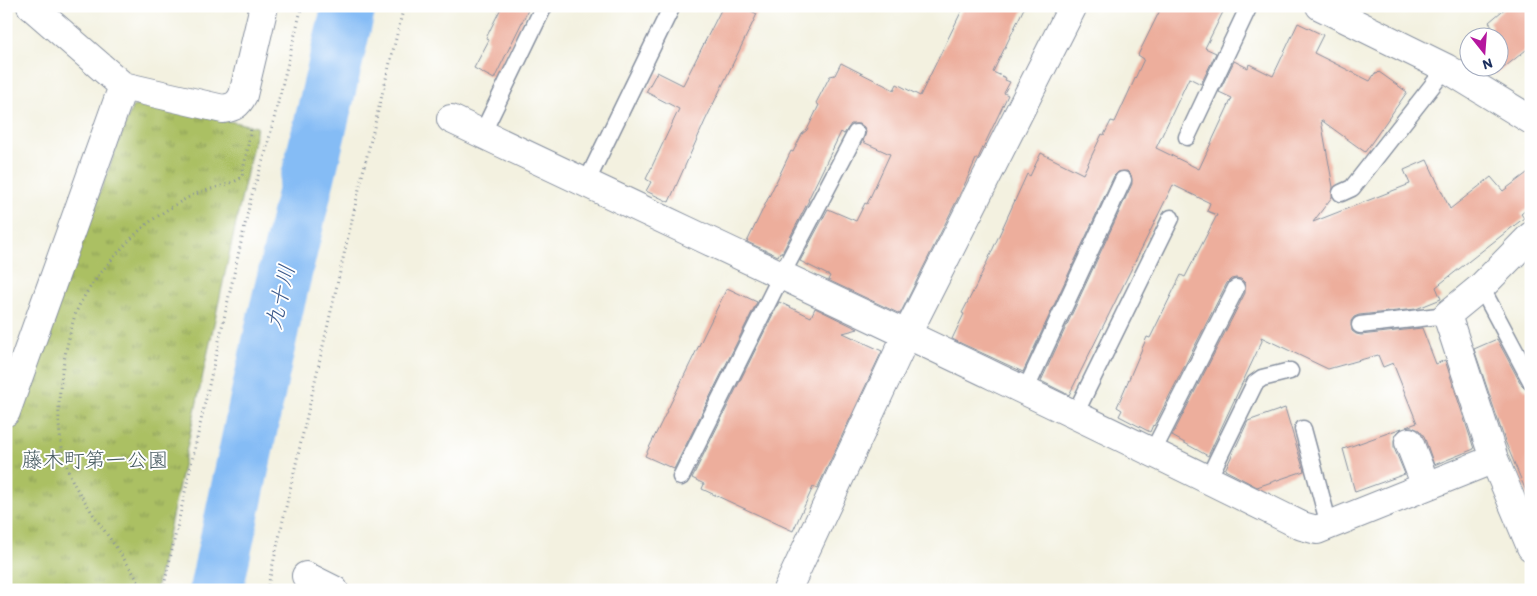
<svg xmlns="http://www.w3.org/2000/svg" width="1537" height="596" font-family="Itim,'Klee One',sans-serif">
<defs>
<pattern id="grass-tufts" width="24" height="20" patternUnits="userSpaceOnUse" patternTransform="scale(1.25)"><rect width="24" height="20" fill="#abc064"/><path d="M3 7l-1-3M5 7V3M7 7l1-3M15 17l-1-3M17 17v-4M19 17l1-3" fill="none" stroke="#8a9c56"/></pattern>
</defs>
<rect width="100%" height="100%" fill="#fff"/>
<filter id="ink" filterUnits="userSpaceOnUse"><feTurbulence type="fractalNoise" baseFrequency=".02" numOctaves="2"/><feDisplacementMap in="SourceGraphic" scale="10" xChannelSelector="R" yChannelSelector="G"/><feConvolveMatrix kernelMatrix="1 2 1 2 8 2 1 2 1" color-interpolation-filters="sRGB"/></filter>
<filter id="wash" filterUnits="userSpaceOnUse"><feTurbulence type="fractalNoise" baseFrequency=".0096" numOctaves="4" result="noise"/><feDisplacementMap in="SourceGraphic" scale="20" xChannelSelector="R" yChannelSelector="G"/><feGaussianBlur stdDeviation="1.12" result="paint"/><feColorMatrix in="noise" values="0 0 0 0 0 0 0 0 0 0 0 0 0 0 0 0 0 1.4 0 .05"/><feComposite in="paint" operator="in"/></filter>
<g filter="url(#wash)">
<rect width="100%" height="100%" fill="#f3f1e0"/>
<path fill="url(#grass-tufts)" stroke="#637861" d="M144,103L257,127L156,590H6V443L132,107Z"/>
<g fill="none" stroke-linecap="round" stroke-linejoin="round">
<path stroke="#85bcf5" stroke-width="54" d="M216,590L274,319L349,6"/>
</g>
<g id="blocks">
<path fill="#edae9c" d="M502,6H530L494,79L474,68L489,40L486,38Z
M723,6H742L757,14L705,121L669,202L646,191L651,182L646,179L679,109L646,92L657,72L683,85Z
M964,6H1025L993,72L1006,78L1005,80L1010,82L1004,93L1008,95L980,154L978,159H976L963,188L900,314L828,280L830,276L800,261L828,209L856,221L865,203L867,204L890,154L863,142L866,132L864,127L860,124H851L844,134L841,132L808,200H809L782,253L780,252L778,256L747,242L791,151L793,152L802,134L807,130L819,105L816,103L830,76L835,75L841,63L894,90L897,84L920,96Z
M1162,6H1226L1205,48L1216,53L1201,84L1189,78L1156,148L1199,169L1232,98L1219,92L1234,61L1248,68L1249,64L1273,76L1298,23L1323,35L1314,53L1370,81L1375,73L1377,74L1379,72L1407,92L1365,152L1321,120L1333,187L1332,197L1313,222L1410,184L1404,170L1427,160L1450,209L1491,177L1503,191L1531,170V206L1521,214L1524,218L1436,287L1441,299L1416,309L1359,315L1354,317L1351,321L1352,331L1356,334L1361,335L1422,328L1436,364L1445,360L1474,449L1434,465L1424,436L1419,430L1412,427H1406L1417,423L1393,363L1383,367L1378,355L1328,369L1261,337L1262,341L1208,456L1172,436L1245,293V283L1241,279L1236,278L1231,279L1227,283L1154,426L1153,425L1150,432L1119,416L1122,410L1117,407L1147,337L1150,338L1181,275L1185,277L1217,215L1207,211L1210,203L1173,185L1069,395L1041,381L1132,184L1131,175L1127,171L1118,172L1114,176L1023,372L952,339L964,314L962,313L977,284L1027,174L1030,176L1041,153L1083,174L1102,134L1104,135L1111,121L1115,122L1144,59L1138,55Z
M1508,6H1531V46L1496,74L1491,68H1500V38H1478L1492,26L1489,22Z
M727,288L757,302L674,469L645,456Z
M779,302L811,317L815,308L858,329L843,333L882,351L817,489L813,487L793,531L702,489L704,484L692,478Z
M1497,339L1522,386L1526,390L1531,391V503L1505,441L1474,349Z
M1285,408L1304,471L1257,487L1225,470L1248,421Z
M1402,428L1397,433L1394,440V448L1405,474L1355,492L1343,449Z"/>
</g>
</g>
<g filter="url(#ink)">
<use href="#blocks" fill-opacity="0" stroke="#87909f" stroke-width="1"/>
<g fill="none" stroke-linecap="round" stroke-linejoin="round">
<defs>
<path id="service" d="M482,134L544,6
M1187,137L1249,6
M586,183L672,6
M1341,193L1352,188L1446,68
M1481,287L1531,381
M1360,325L1447,315
M1025,391L1123,180
M1074,416L1171,218
M1303,429L1329,525
M1152,453L1236,288
M681,477L781,276L856,133
M1208,479L1255,383L1262,378L1290,371"/>
<path id="minor" d="M31,6L123,86L223,109C234,107 238,105 243,95L264,6
M1320,6L1446,68L1531,120
M451,119C735,254 1021,386 1302,526L1317,530L1494,459
M1531,236L1481,287L1447,315L1494,459L1531,547
M6,412L123,86
M1409,442L1426,486
M306,576L334,590
M787,590L907,334L1073,6"/>
</defs>
<use href="#service" stroke="#87909f" stroke-width="19"/>
<use href="#minor" stroke="#87909f" stroke-width="30"/>
<path stroke="#87909f" stroke-width="3" stroke-dasharray="1 4" stroke-linecap="butt" d="M143,590C128,562 108,537 91,511C85,501 78,492 73,482C54,440 57,399 65,355C68,342 71,328 75,315C85,287 127,239 151,221C163,212 179,202 193,195C204,190 235,184 242,177L251,129
M163,590L251,198L266,151L302,6
M267,590L362,176L404,6"/>
<use href="#service" stroke="#fff" stroke-width="16"/>
<use href="#minor" stroke="#fff" stroke-width="28"/>
</g>
</g>
<g text-anchor="middle" dominant-baseline="central" stroke-width="4" stroke-linejoin="round" paint-order="stroke">
<g font-size="21" fill="#465a60" stroke="#fff">
<text x="95" y="459">藤木町第一公園</text>
</g>
<g font-size="22" font-style="italic" fill="#3b598b" stroke="#fff">
<text transform="translate(280 297) rotate(-77)">九十川</text>
</g>
</g>
<rect width="1537" height="596" fill="none" stroke="#fff" stroke-width="25"/>
<g transform="translate(1484 52) rotate(163)"><circle r="24" fill="#ffffff" stroke="#a4acbf"/>
<path d="M0-4L9 19L0 12L-9 19Z" fill="#b5179e"/>
<text y="-8" font-size="14" font-weight="bold" text-anchor="middle" fill="#1b2f5e">N</text>
</g>
</svg>
